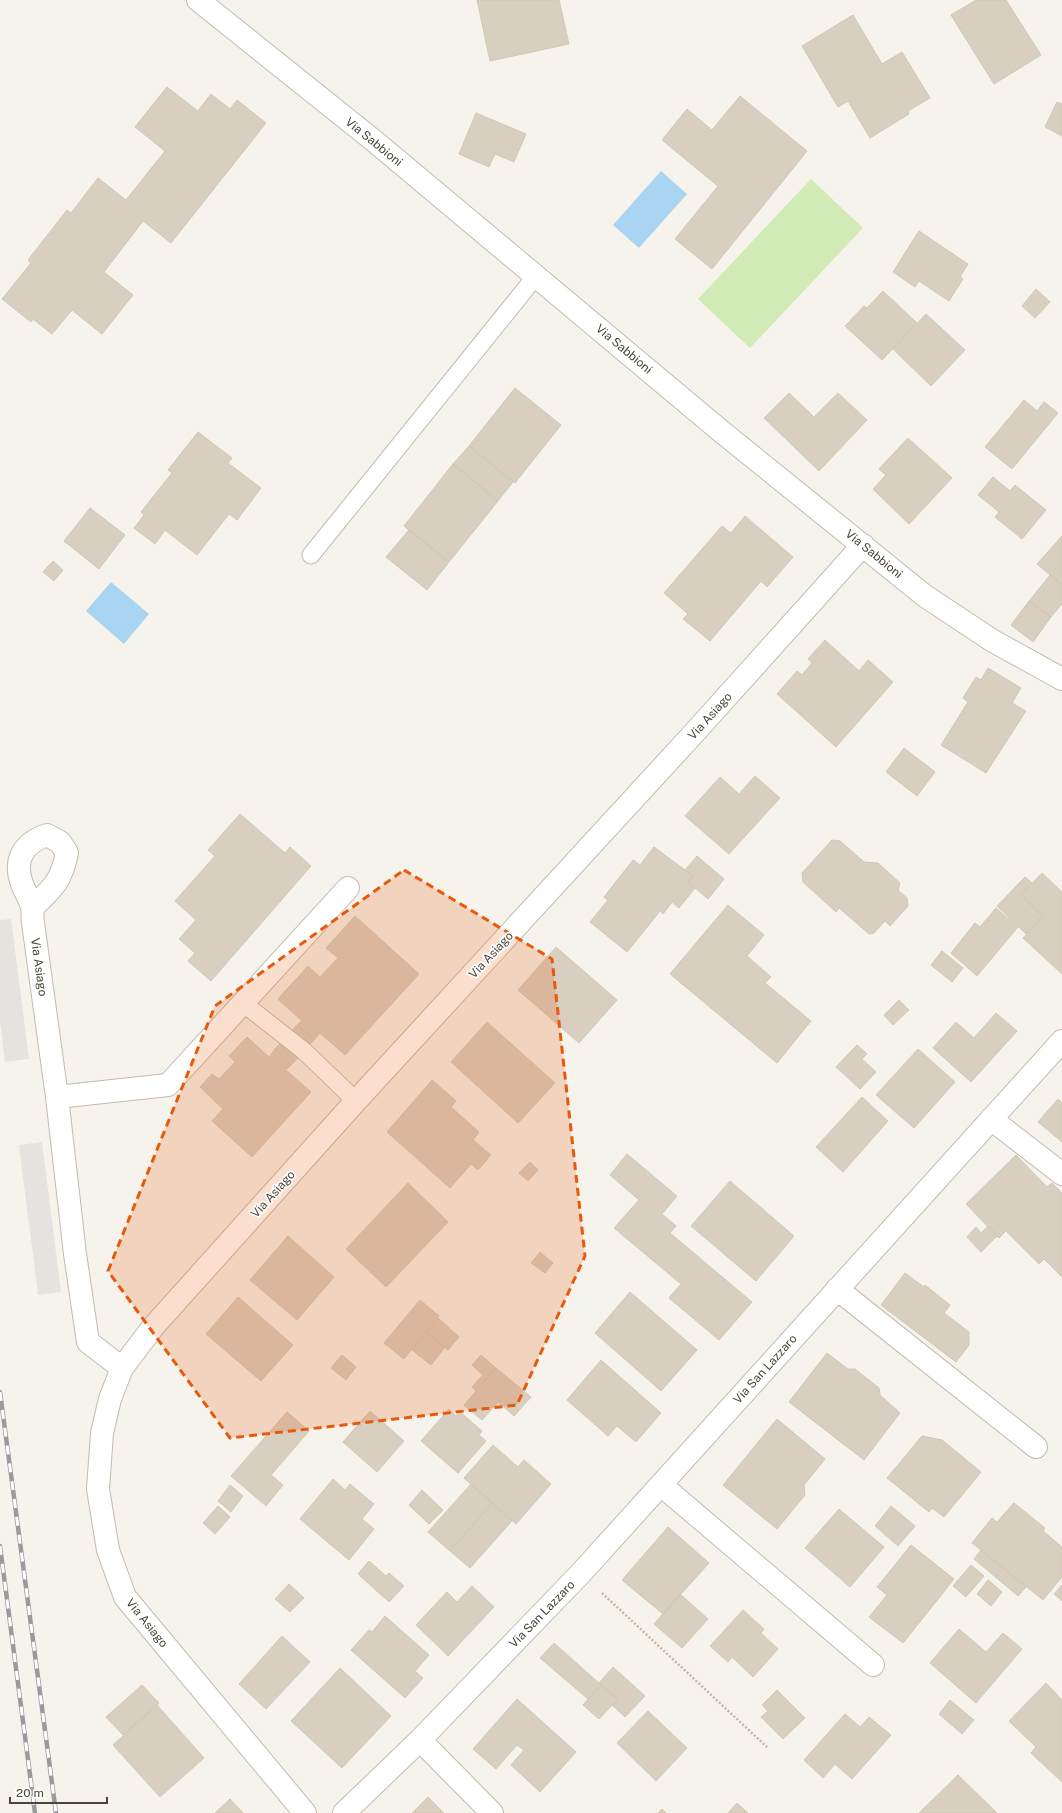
<svg xmlns="http://www.w3.org/2000/svg" width="1062" height="1813" font-family="'Public Sans',sans-serif">
<rect width="100%" height="100%" fill="#f6f3ec"/>
<path fill="#d2eab5" d="M811,179L863,228L750,348L698,299Z"/>
<path fill="#e5e3e0" d="M11,919L29,1059L5,1062L0,1020V920Z
M42,1142L61,1292L38,1295L19,1145Z"/>
<path fill="#a9d4f2" d="M661,171L687,194L639,248L613,225Z
M111,582L149,614L124,644L86,611Z"/>
<path fill="#d8cfc1" stroke="#d3c7b4" d="M477,0H559L569,44L490,61Z
M976,0H1006L1041,55L994,84L951,15Z
M853,15L882,64L902,52L930,98L908,111L909,114L870,138L848,101L838,107L802,46Z
M167,87L198,111L211,94L230,109L237,100L266,123L171,243L143,221L104,272L133,295L102,334L72,310L52,334L33,319L31,322L2,299L31,263L28,260L67,210L71,213L98,178L126,200L165,151L135,127Z
M740,96L807,151L712,269L675,239L718,186L662,140L687,109L712,130Z
M1057,102L1062,104V136L1045,127Z
M476,113L526,134L514,162L495,154L489,167L459,154Z
M919,231L968,264L960,277L963,279L949,301L919,281L915,287L893,272Z
M1036,289L1050,302L1035,318L1022,306Z
M883,291L917,323L882,360L845,326L864,306L867,308Z
M926,314L965,350L931,386L893,349Z
M515,388L561,425L515,483L469,446Z
M789,393L814,417L838,393L867,420L819,471L764,418Z
M1024,400L1037,411L1044,402L1058,413L1012,469L985,447Z
M198,432L232,458L228,463L261,488L237,520L229,514L197,555L165,530L155,544L134,528L144,515L141,512L172,473L168,470Z
M908,438L952,478L909,524L873,489L886,475L879,469Z
M469,446L513,482L498,501L453,464Z
M453,464L498,501L449,562L404,526Z
M993,477L1010,491L1015,485L1046,510L1022,539L995,517L999,512L978,495Z
M90,508L125,535L99,569L64,541Z
M745,516L793,557L767,587L761,581L710,641L683,619L688,614L664,593L722,526L731,533Z
M409,530L449,562L427,590L386,557Z
M1062,536V585L1037,564Z
M53,561L63,570L54,581L43,572Z
M1050,575L1062,585V604L1051,617L1029,601Z
M1029,601L1051,617L1033,642L1011,625Z
M825,640L859,671L868,660L893,682L836,747L777,694L797,671L802,675L812,663L808,659Z
M988,668L1021,688L1012,703L1026,711L986,773L941,745L968,702L963,698L976,677L981,680Z
M904,748L935,772L917,796L886,772Z
M755,776L780,798L729,854L685,816L720,777L739,794Z
M240,814L285,853L290,847L311,866L211,981L188,961L195,953L179,939L196,920L175,901L215,856L208,850Z
M832,840L840,841L864,862L878,863L900,883L898,890L907,898L908,906L890,926L885,921L874,933L869,934L839,908L836,912L803,882L802,873Z
M654,847L693,876L688,882L695,888L679,908L672,902L663,914L660,911L627,952L590,922L608,900L604,897L633,860L640,865Z
M697,856L724,879L708,899L688,882L693,876L685,870Z
M1042,873L1062,892V974L1023,938L1043,916L1021,895Z
M1025,877L1032,883L1021,895L1043,916L1026,934L997,906Z
M728,905L764,935L747,956L771,977L765,983L811,1021L777,1063L670,974Z
M996,908L1018,927L977,976L951,953L975,923L980,927Z
M355,916L419,974L345,1055L320,1033L314,1040L297,1025L302,1021L278,999L308,966L320,977L338,958L326,948Z
M556,947L617,1000L579,1043L518,990Z
M942,951L963,968L952,982L931,965Z
M899,1000L909,1010L893,1025L884,1015Z
M996,1013L1017,1031L971,1082L933,1048L956,1022L974,1038Z
M487,1022L555,1083L518,1123L451,1062Z
M297,1025L314,1040L291,1065L275,1049Z
M247,1037L269,1057L275,1049L291,1065L286,1070L311,1092L252,1157L212,1121L223,1109L200,1087L212,1074L219,1079L235,1062L229,1056Z
M857,1045L867,1054L862,1059L876,1072L860,1089L836,1067Z
M918,1049L955,1082L914,1128L876,1095Z
M432,1080L456,1101L451,1107L479,1132L473,1140L491,1155L478,1170L471,1164L450,1188L387,1132Z
M862,1097L888,1121L843,1172L816,1147Z
M1058,1099L1062,1103V1142L1038,1122Z
M627,1154L677,1196L662,1214L676,1226L670,1233L752,1302L719,1340L669,1298L681,1284L614,1228L639,1200L610,1175Z
M1016,1155L1047,1187L1052,1183L1062,1193V1277L1044,1259L1039,1264L1006,1231L999,1238L966,1204Z
M530,1162L538,1170L528,1181L519,1173Z
M730,1181L794,1236L756,1281L691,1226Z
M408,1183L448,1222L386,1287L346,1249Z
M988,1226L997,1236L981,1252L967,1237L976,1227L981,1233Z
M288,1236L334,1277L297,1320L250,1280Z
M540,1252L553,1263L545,1273L531,1263Z
M905,1273L924,1287L925,1285L950,1305L944,1313L969,1332V1345L956,1362L881,1305Z
M630,1292L697,1350L661,1391L595,1333Z
M238,1297L293,1345L261,1381L206,1334Z
M420,1300L439,1316L404,1359L384,1343Z
M438,1318L459,1337L448,1350L426,1332Z
M426,1332L445,1347L431,1365L412,1350Z
M827,1353L848,1369H855L879,1388L880,1395L900,1413L864,1460L789,1402Z
M342,1355L356,1367L346,1380L331,1368Z
M481,1355L496,1368L476,1391L472,1387L483,1375L472,1365Z
M601,1360L661,1413L636,1442L617,1426L608,1436L567,1400Z
M496,1368L531,1397L514,1416L498,1402L482,1420L464,1405Z
M449,1409L456,1416L460,1412L482,1431L479,1435L486,1441L458,1473L421,1441Z
M370,1411L404,1441L377,1472L343,1442Z
M287,1412L309,1431L271,1475L283,1485L266,1506L231,1476Z
M777,1419L825,1459L804,1485L805,1495L777,1529L723,1485Z
M922,1436L942,1440L981,1472L944,1517L932,1508L929,1512L887,1478Z
M493,1445L518,1467L524,1460L551,1484L516,1524L464,1478Z
M333,1479L345,1490L350,1484L374,1504L362,1519L374,1529L349,1560L300,1519Z
M471,1484L492,1503L450,1551L428,1532Z
M230,1485L243,1496L231,1512L218,1501Z
M422,1490L443,1510L429,1524L409,1505Z
M492,1503L512,1521L470,1568L450,1551Z
M1014,1503L1045,1528L1043,1531L1062,1547V1577L1043,1600L972,1543L992,1518L997,1522Z
M218,1506L230,1517L215,1534L203,1523Z
M891,1506L915,1526L898,1546L875,1526Z
M839,1509L884,1547L850,1587L805,1548Z
M668,1527L709,1563L663,1614L622,1580Z
M911,1545L954,1579L903,1643L869,1617L887,1595L877,1587Z
M981,1550L1026,1587L1018,1596L974,1559Z
M369,1561L386,1576L389,1573L404,1586L389,1602L358,1574Z
M971,1565L984,1576L966,1597L953,1586Z
M988,1580L1002,1592L991,1606L977,1594Z
M289,1584L304,1598L290,1612L275,1599Z
M1062,1585V1601L1054,1594Z
M472,1586L494,1607L448,1656L416,1625L447,1592L457,1602Z
M680,1594L708,1619L682,1648L654,1624Z
M743,1610L764,1629L761,1633L778,1649L753,1677L732,1657L728,1662L710,1646Z
M385,1616L429,1655L415,1671L423,1678L405,1698L351,1650L369,1630L372,1632Z
M959,1629L986,1652L1003,1633L1022,1649L976,1703L930,1663Z
M282,1636L310,1662L266,1709L239,1684Z
M554,1643L601,1685L588,1699L540,1658Z
M613,1667L645,1696L625,1717L612,1705L618,1699L599,1683Z
M340,1668L391,1716L342,1768L291,1721Z
M1046,1683L1062,1700V1782L1031,1753L1036,1747L1009,1721Z
M142,1685L159,1703L123,1735L106,1717Z
M601,1685L618,1699L599,1719L583,1705Z
M777,1690L805,1718L783,1739L761,1717L768,1711L762,1705Z
M517,1699L576,1752L540,1792L511,1765L524,1750L517,1745L496,1769L473,1749Z
M950,1700L974,1720L962,1734L939,1714Z
M157,1705L204,1758L160,1797L113,1745Z
M648,1711L687,1748L656,1781L617,1743Z
M845,1714L860,1727L869,1717L891,1735L852,1779L835,1764L823,1778L804,1760Z
M958,1775L997,1813H919Z
M428,1797L444,1813H412Z
M230,1799L243,1813H215Z
M737,1803L748,1813H728Z
M662,1809L666,1813H658Z"/>
<g fill="none" stroke-linecap="round" stroke-linejoin="round">
<defs>
<path id="lane" d="M311,555L536,276
M243,1003L304,1051L356,1101"/>
<path id="street" d="M198,0L373,140L722,432L925,596L993,641L1062,679
M32,908C53,888 61,882 67,853L60,842L47,835C24,843 13,859 22,884C25,892 30,899 32,907C33,912 32,918 33,923L57,1097L75,1254L88,1342L122,1368
M57,1097L168,1085L348,888
M991,1119L1062,1174
M837,1289L1036,1447
M661,1485L873,1665
M420,1740L492,1813
M305,1813L125,1597L108,1550L98,1489L102,1433L110,1399L122,1368L153,1327L356,1101L695,732L863,545
M344,1813L420,1740L581,1573L1062,1041"/>
</defs>
<use href="#lane" stroke="#c2bbae" stroke-width="19"/>
<use href="#street" stroke="#c2bbae" stroke-width="24"/>
<path stroke="#c4b79f" stroke-width="2.5" stroke-dasharray="2 2" stroke-linecap="butt" d="M602,1593L768,1748"/>
<use href="#lane" stroke="#fff" stroke-width="17"/>
<use href="#street" stroke="#fff" stroke-width="22"/>
<defs>
<path id="rail" d="M0,1392L56,1813
M0,1546L35,1813"/>
</defs>
<use href="#rail" stroke="#9a9a9a" stroke-width="4.5"/>
<use href="#rail" stroke="#fff" stroke-width="3" stroke-dasharray="9" stroke-linecap="butt"/>
</g>
<path fill="#e8590c" fill-opacity="0.2" stroke="#e8590c" stroke-width="3" stroke-dasharray="8 5" stroke-linejoin="round" d="M404,870L552,959L585,1256L517,1405L230,1438L108,1271L215,1006Z"/>
<g text-anchor="middle" dominant-baseline="central" stroke-width="3.5" stroke-linejoin="round" paint-order="stroke">
<g font-size="12" fill="#4b4439" stroke="#fff">
<text transform="translate(374 142) rotate(39)">Via Sabbioni</text>
<text transform="translate(624 349) rotate(40)">Via Sabbioni</text>
<text transform="translate(874 554) rotate(39)">Via Sabbioni</text>
<text transform="translate(710 716) rotate(-48)">Via Asiago</text>
<text transform="translate(491 955) rotate(-47)">Via Asiago</text>
<text transform="translate(39 967) rotate(82)">Via Asiago</text>
<text transform="translate(273 1194) rotate(-48)">Via Asiago</text>
<text transform="translate(765 1369) rotate(-48)">Via San Lazzaro</text>
<text transform="translate(542 1614) rotate(-46)">Via San Lazzaro</text>
<text transform="translate(147 1623) rotate(51)">Via Asiago</text>
</g>
</g>
<path d="M10 1797v6h97v-6" fill="none" stroke="#4b4439" stroke-width="2"/>
<text x="16" y="1797" font-size="12" fill="#4b4439" stroke="#ffffff" stroke-width="3" paint-order="stroke">20 m</text>
</svg>
